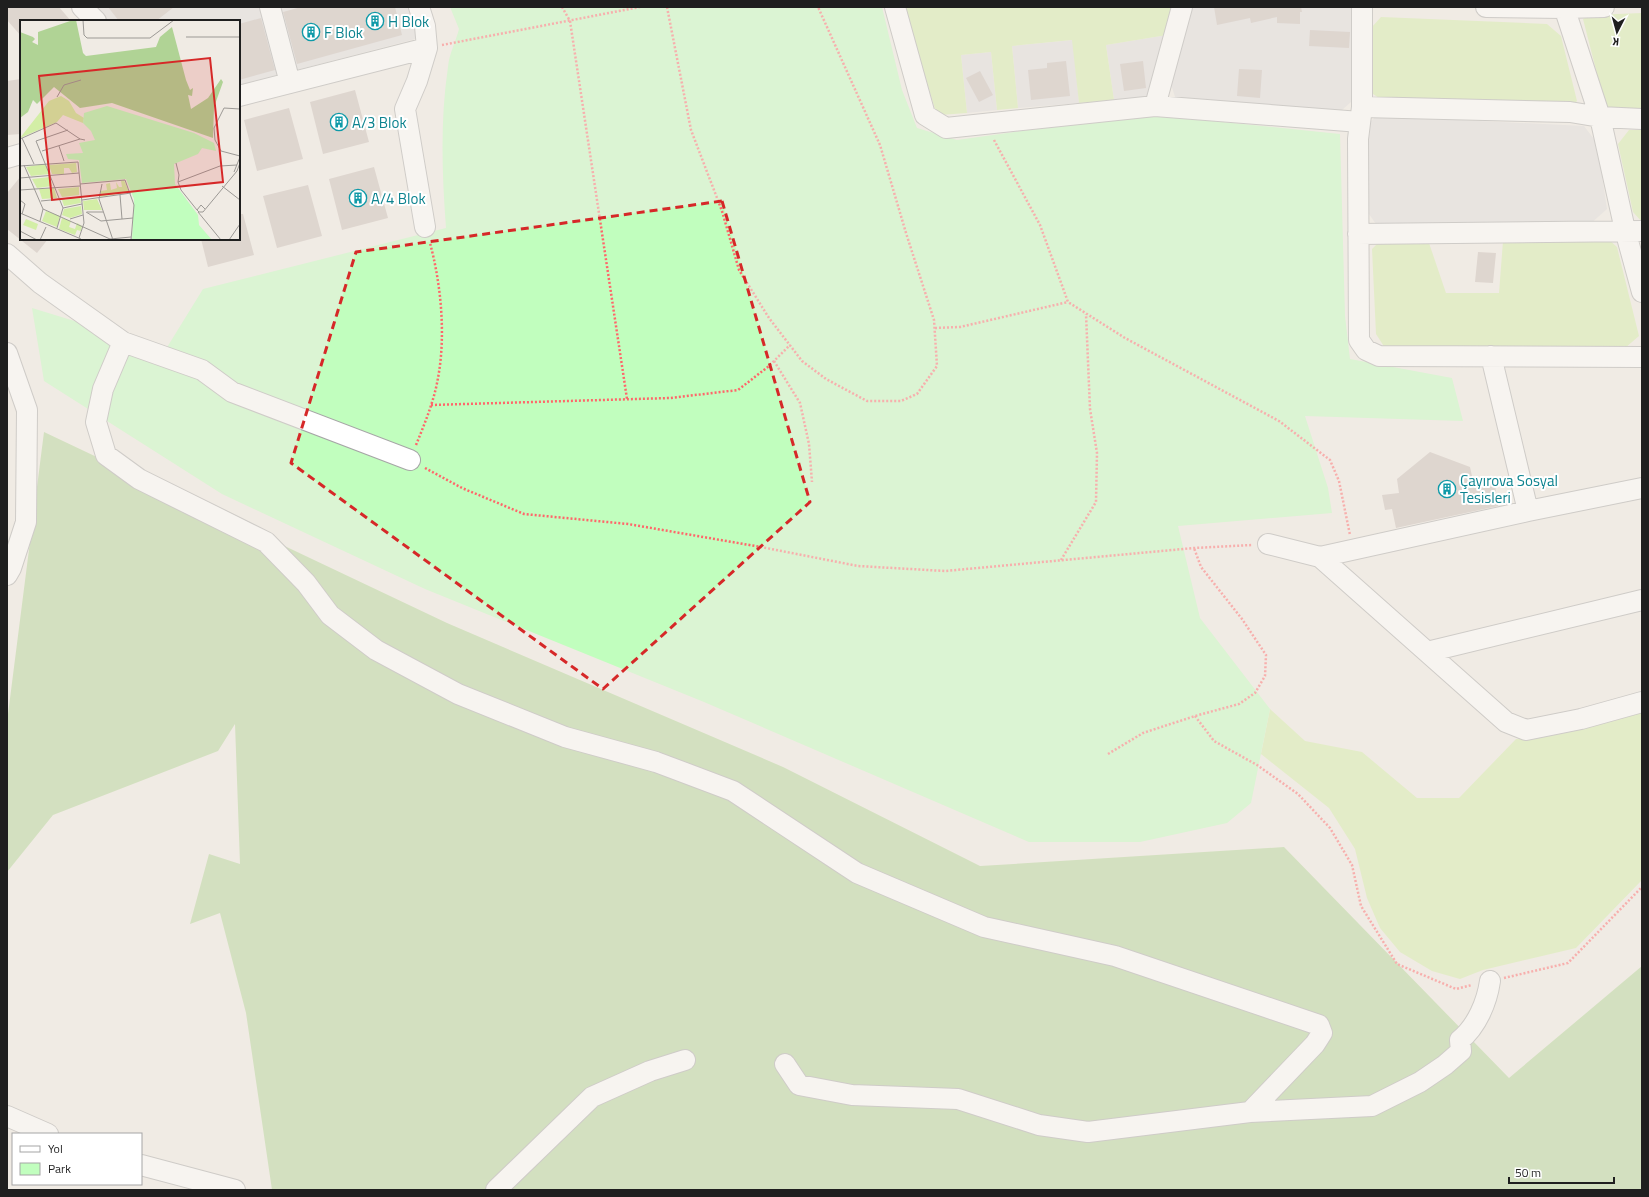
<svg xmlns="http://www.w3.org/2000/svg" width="1649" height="1197" font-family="'Titillium Web',sans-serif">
<rect width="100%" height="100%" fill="#f0ebe4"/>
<path fill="#dddbdc" d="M93,7H410L419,38L239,85V21H108Z
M1190,7H1353L1351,102L1342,110L1176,100L1170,81Z
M1167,35L1151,96L1114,100L1106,45Z
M1073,40L1079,103L1018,108L1012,46Z
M991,52L997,110L967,113L961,55Z
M1376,116L1584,126L1597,143L1607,209L1589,225L1378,227L1369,214V123Z"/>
<path fill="#d3eea6" d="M904,7H1175L1167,35L1106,45L1114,100L1079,103L1072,40L1012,46L1018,108L997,110L991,52L961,55L967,113L940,115L935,109Z
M1642,13V112L1613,111L1605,105L1583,19L1592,15Z
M1381,17L1547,24L1561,36L1577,101L1571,107L1379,98L1373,94L1372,27Z
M1629,130H1642V222L1633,212L1618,144Z
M1608,239L1617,247L1639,336L1625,348H1385L1376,334L1372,249L1377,244L1429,243L1446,293H1499L1503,241Z
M1270,709L1305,741L1362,752L1417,798H1459L1516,739H1531L1642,710V880L1576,948L1483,970L1460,979L1432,971L1400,952L1380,928L1367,898L1355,849L1329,808L1261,754Z"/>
<path fill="#b0d395" d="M44,432L447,623L783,767L980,866L1284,847L1509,1078L1642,966V1190H272L246,1013L220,913L190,924L209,854L240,864L235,724L218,751L53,815L7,872V722Z"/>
<path fill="#c1febe" d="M450,7H882L902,90L917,128L957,140L1145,114L1340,134L1345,316L1350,359L1452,378L1463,421L1305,416L1328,488L1332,513L1178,526L1200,618L1270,709L1251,803L1227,823L1140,842H1029L704,702L425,589L222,494L44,381L32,308L166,349L203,289L446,228C442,175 440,120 448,67C449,54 456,41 459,29Z"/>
<path fill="#c8bcb7" d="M7,7H59L71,21H21V36L7,20Z
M108,7H174L156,21H119Z
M301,7H395L402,35L297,64L283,12Z
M1214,7H1301L1302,12H1300V24L1277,23V17L1251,23L1250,18L1217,25Z
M261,18L275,70L239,80V24Z
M1310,30L1350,32L1349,48L1309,46Z
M1066,61L1070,96L1031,100L1028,70L1047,68V63Z
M1143,61L1146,88L1124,91L1120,64Z
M1239,69L1262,70L1260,98L1237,96Z
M980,71L993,95L979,102L966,78Z
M21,79V134L7,135V81Z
M355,90L369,142L323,154L310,102Z
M289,108L303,159L257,171L244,120Z
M374,167L388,218L342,230L329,179Z
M21,176V239H48L37,253L7,229V193Z
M308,185L322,236L277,248L263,196Z
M239,214H243L254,255L208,267L201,239H239Z
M1478,252L1496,253L1493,283L1475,282Z
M1430,452L1470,467L1474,485L1495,484L1498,506L1396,528L1392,509L1385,510L1382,495L1399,493L1397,479Z"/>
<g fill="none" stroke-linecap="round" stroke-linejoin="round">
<defs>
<path id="minor" d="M82,7L96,21
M270,7L290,83
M895,7L925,115L946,128L1155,106L1360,122
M1362,7V107L1358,139L1359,340L1366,350L1379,356L1642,357
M1486,7L1564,8L1604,7
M1564,7L1600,117L1625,230L1642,292
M239,96L427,48L425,26L419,7
M1155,106L1182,7
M1362,107L1570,112L1600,117L1642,119
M7,158L21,154
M425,227L405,109L417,81L427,48
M1358,234L1642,231
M7,254L40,283L123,342L202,370L232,392L410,460
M123,342L103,389L96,422L106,455L139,479L266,542L306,583L330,615L376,650L458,694L565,737L656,762L733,791L857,873L984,927L1115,956L1319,1025L1322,1033L1315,1044L1250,1112
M7,353L27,410L26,522L11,568L7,575
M1491,356L1528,511
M1268,544L1320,557L1528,511L1642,488
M1320,557L1506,722L1526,730L1581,719L1642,702
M1427,652L1642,600
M785,1064L799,1085L852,1095L958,1099L1039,1125L1088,1132L1250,1112L1372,1106L1420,1082L1445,1065L1461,1051L1460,1040C1477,1026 1487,1002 1490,981
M7,1116L48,1134
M141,1165L235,1190
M496,1190L592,1097L650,1071L685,1060"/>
</defs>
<use href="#minor" stroke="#a6a6a6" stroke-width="22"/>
<path stroke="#ff666a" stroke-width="2.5" stroke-dasharray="2 2" stroke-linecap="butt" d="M562,7L570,21L627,399
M667,7L691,130L722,211L739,270L769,318L802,361L826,379L867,401H901L917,394L937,366L934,320L906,233L880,145L818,7
M442,45L640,7
M994,140L1040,225L1068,302L1125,338L1279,421L1330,460L1339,481L1350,535
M935,328L960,327L1068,302
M774,361L800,403L809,444L812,482
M431,405L670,398L738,390L769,366L790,345
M416,445C425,423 434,401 438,378C446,335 441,284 430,243
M425,468L462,488L524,514L628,524L761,547L858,566L945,571L1194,548L1252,545
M1061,560L1096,502L1097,453L1090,409L1086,314
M1195,716L1214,741L1257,765L1298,794L1330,828L1352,865L1361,906L1397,964L1456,989L1472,985
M1108,754L1143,733L1195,716L1239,704L1255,693L1265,676L1266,655L1242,619L1201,567L1194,548
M1504,978L1568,963L1642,887"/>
<use href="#minor" stroke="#fff" stroke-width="20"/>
</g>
<path d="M0 0H1649V1197H0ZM722,201L810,502L603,689L291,463L356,252Z" fill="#f0ebe4" fill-opacity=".55" fill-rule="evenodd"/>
<path fill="none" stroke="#d62828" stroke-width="3" stroke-dasharray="8 5" stroke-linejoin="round" d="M722,201L810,502L603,689L291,463L356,252Z"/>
<defs>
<symbol id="building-ring" viewBox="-11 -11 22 22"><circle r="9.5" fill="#fff" stroke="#0f9aa8" stroke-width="1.5"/><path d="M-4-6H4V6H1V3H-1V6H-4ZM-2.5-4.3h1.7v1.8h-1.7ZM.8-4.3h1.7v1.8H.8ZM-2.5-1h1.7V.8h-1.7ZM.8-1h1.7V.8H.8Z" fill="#0f9aa8"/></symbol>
</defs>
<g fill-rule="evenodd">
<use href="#building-ring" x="365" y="11" width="20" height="20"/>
<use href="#building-ring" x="301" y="22" width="20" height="20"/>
<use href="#building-ring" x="329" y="112" width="20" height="20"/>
<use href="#building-ring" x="348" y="188" width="20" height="20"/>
<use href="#building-ring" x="1437" y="479" width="20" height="20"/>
</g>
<g text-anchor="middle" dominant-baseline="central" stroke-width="4" stroke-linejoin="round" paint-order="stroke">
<g font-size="15" fill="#0d838f" stroke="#fff" text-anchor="start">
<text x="388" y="21">H Blok</text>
<text x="324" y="32">F Blok</text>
<text x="352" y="122">A/3 Blok</text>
<text x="371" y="198">A/4 Blok</text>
<text x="1460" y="480">Çayırova Sosyal<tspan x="1460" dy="17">Tesisleri</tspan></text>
</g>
</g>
<g transform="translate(20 20)">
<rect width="220" height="220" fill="#f0ebe4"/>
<path d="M41,76L49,81L56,93L64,98L63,103L43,95L37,102L0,118L29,81ZM56,143L57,152L52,153L49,148H44V154H32L29,145ZM25,144L30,154L11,156L6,147ZM30,157L32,166L17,168L12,159ZM104,160L109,172L80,177L81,171L87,170L86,164L90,163L91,170L97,168L96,162L99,167H102L101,161ZM59,167V175L42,177L38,169ZM34,168L37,178L22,179L19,169ZM60,178L61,183L44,186L42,180ZM77,179L82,190H64L63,181ZM61,186L62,194L50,198L42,195L44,189ZM26,191L40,196L37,207L22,201ZM42,198L51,201L49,207L55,209L57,203L62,206L61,211L57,210L55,215L39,209ZM6,199L18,204L16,210L3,205Z" fill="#d3eea6"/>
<path d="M53,0H56L63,33L66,36L136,27L140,17L152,7L166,60L170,70L173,68L172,76L168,75L171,89L188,78L201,59L203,62L194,87L193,118L92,83L60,88L34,67L17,84L13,80L8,92L0,98V12L13,17L15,19L12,22L18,25V12Z" fill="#b0d395"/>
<path d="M87,86L174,113L194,123L196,131L182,128L178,134L154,144L155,164L178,195L179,205L192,220H112L114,179L106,159L62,163L59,140L48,139L46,134L63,133L59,123L75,120L71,111L63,103L64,93Z" fill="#c1febe"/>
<path fill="none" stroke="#9c9995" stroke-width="1" d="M63,0L64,15L67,18H130L154,0M166,17H220M37,77L44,65L61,60M220,89L204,88L194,108L195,120L201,131L220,136M2,118L14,144M0,119L36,103L60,119M39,126L44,141M22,131L60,119L65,120M156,143L159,155L158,162M4,145L23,189L20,201M0,146L58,142L64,203L59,218M214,152L220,137M0,158L59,153M60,164L105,160L114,185L111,220M82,164L79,179L93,220M202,166L220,180M0,170L60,166M100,175L102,199M0,180L5,184L2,194M62,180L111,173M21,181L61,177M43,188L62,184M23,189L90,219L111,217M185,189L181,185L177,190L179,192H183L217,151L220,143M177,190L161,170L158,162L200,146L217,145M66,192L81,201L113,198M67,192H83M178,192L201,220M0,193L61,219M50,199L63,195M37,208L43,188L16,121L48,110M0,211L17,220M20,220L26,207M209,220L220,204"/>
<path fill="#d62828" fill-opacity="0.15" stroke="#d62828" stroke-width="2" d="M190,38L203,162L32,180L19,56Z"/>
<rect width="220" height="220" fill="none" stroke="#1f1f1f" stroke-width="2"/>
</g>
<rect width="1649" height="1197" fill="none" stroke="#1f1f1f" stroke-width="16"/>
<rect x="12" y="1133" width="130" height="52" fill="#ffffff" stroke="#a5a5a5"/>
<rect x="20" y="1146" width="20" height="6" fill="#ffffff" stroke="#a5a5a5"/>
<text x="48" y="1153" font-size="12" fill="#1f1f1f">Yol</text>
<rect x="20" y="1163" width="20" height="12" fill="#c1febe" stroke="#a5a5a5"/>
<text x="48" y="1173" font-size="12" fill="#1f1f1f">Park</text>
<g transform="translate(1617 32) rotate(186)" stroke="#ffffff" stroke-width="3" paint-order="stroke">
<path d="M0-3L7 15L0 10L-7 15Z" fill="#1f1f1f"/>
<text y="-6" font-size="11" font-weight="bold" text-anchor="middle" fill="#1f1f1f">K</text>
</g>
<path d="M1509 1177v6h105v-6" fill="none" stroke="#1f1f1f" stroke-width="2"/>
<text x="1515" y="1177" font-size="12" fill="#1f1f1f" stroke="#ffffff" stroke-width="3" paint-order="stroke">50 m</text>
</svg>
